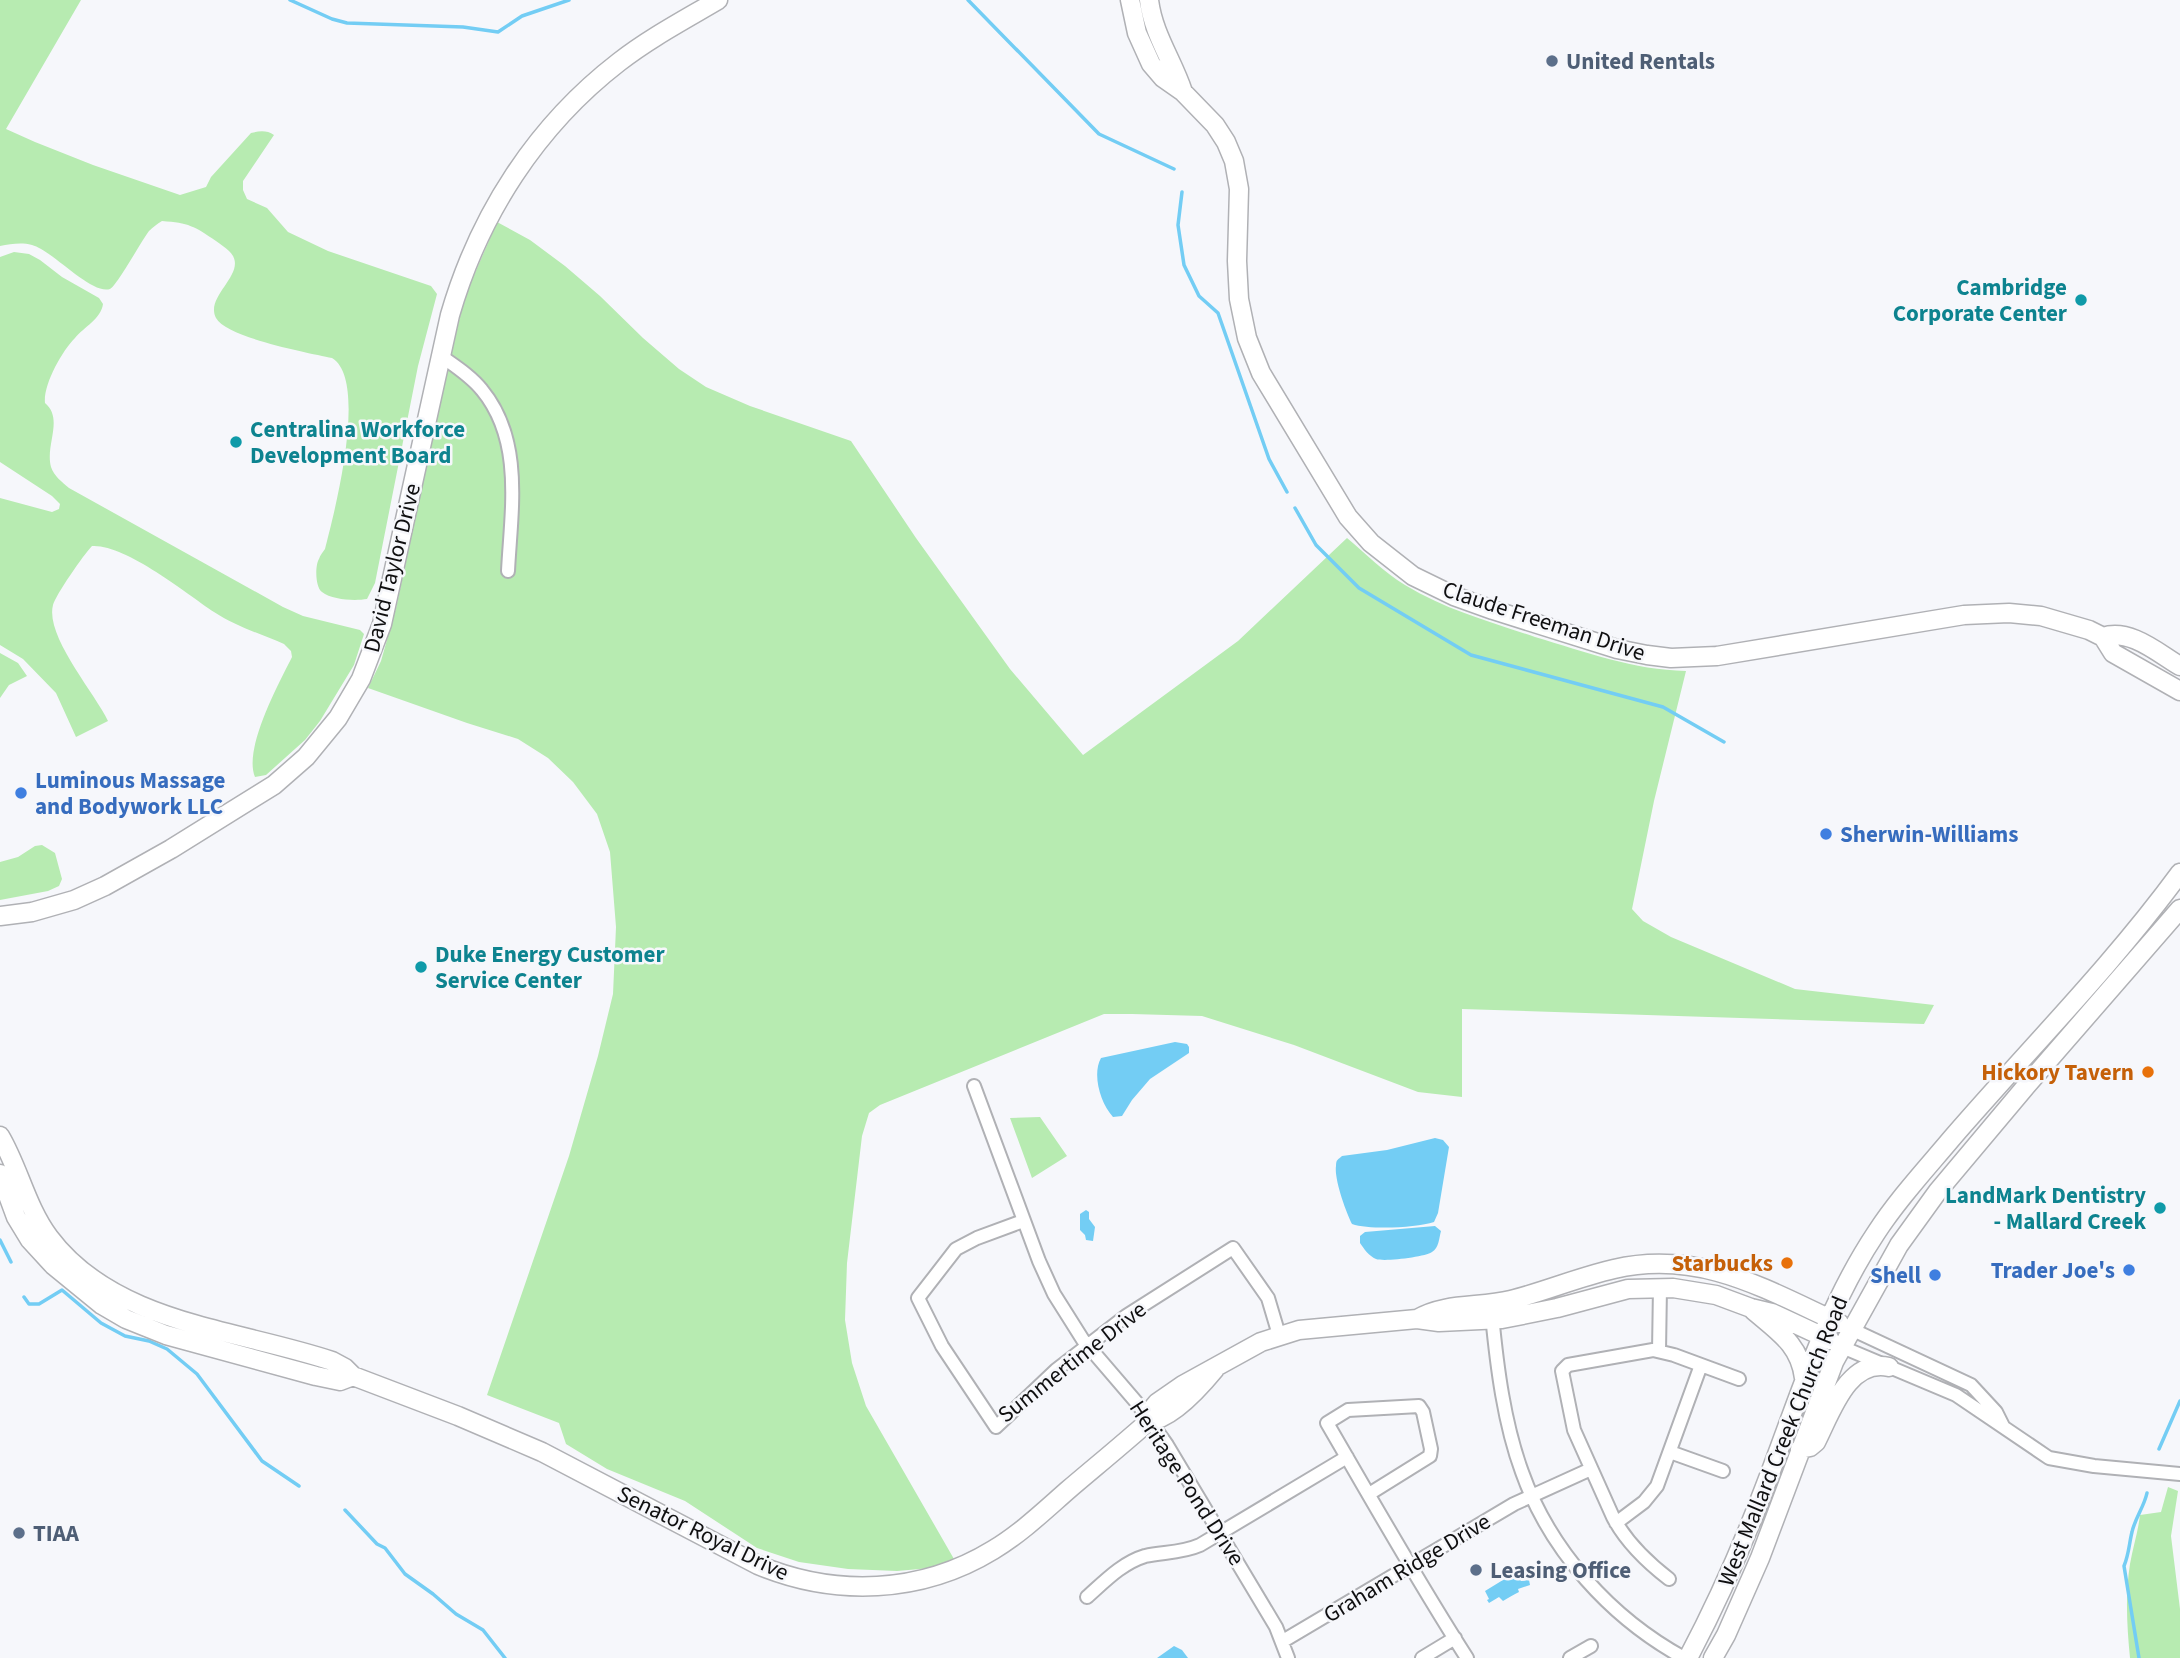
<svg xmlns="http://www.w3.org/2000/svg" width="2180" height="1658" font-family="'Source Sans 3',sans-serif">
<rect width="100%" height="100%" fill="#f6f7fb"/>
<path fill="#b7ebb1" d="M0,0H81L6,129L35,142L93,165L180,195L206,187L211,177L251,133C259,131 267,130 274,135L243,181V190L247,199L267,208L288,232L328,251L431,286L437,294L418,366L375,583L367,599C355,601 332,600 322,592C315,587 315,565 319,559C320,555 323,552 325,549C334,514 369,380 332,358C309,353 227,338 216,318C204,295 251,272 229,251C225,247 220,244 216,241C194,226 189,223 162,221C157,224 153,227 149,231C142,240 116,287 110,289C91,295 52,250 32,245C21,242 11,244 0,246Z
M497,222L530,240L565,266L600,296L643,338L679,369L706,387L750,406L851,441L916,538L1010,669L1083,755L1238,641L1347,538C1366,554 1384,572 1405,585C1446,610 1491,622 1535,637C1585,652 1634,670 1686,671L1654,801L1632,909L1643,921L1671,937L1795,989L1934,1005L1924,1024L1462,1009V1097L1418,1092L1294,1045L1202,1016L1132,1014H1104L880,1105L869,1113L862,1136L847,1263L845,1320L852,1363L866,1406L954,1559L931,1568L897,1571L848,1569L799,1562L757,1548L685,1501L607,1469L566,1444L559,1423L487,1395L569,1156L598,1056L613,994L616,927L610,852L597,814L573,782L548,758L518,739L467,723L368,688L381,661L396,608L449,362L465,296Z
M14,252L29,254L40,260L62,277L99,298L103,304C101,319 84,327 75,338C62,351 43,385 45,403C64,419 45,445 51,467C54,476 62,482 69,488L283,607L303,616L360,630L364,634L354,665L320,721L305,740L266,775L255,777C243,749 279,683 292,657L291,651L284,644C261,634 235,626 214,612C186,593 125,544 92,546C84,554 55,596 53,605C45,636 94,692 108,721L76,737L56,693L23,659L0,645V498L52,512L59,509L60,504L52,496L0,462V257Z
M0,653L18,663L27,676L9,685L0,698Z
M42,845L55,853L62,879L59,886L48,891L0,900V862L18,857L35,846Z
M1040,1117L1067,1156L1032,1178L1010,1118Z
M2168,1487L2178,1491L2171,1536L2180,1609V1658H2130C2127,1627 2125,1595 2130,1564C2133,1547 2138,1532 2140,1515L2161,1512Z"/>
<path fill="#73cdf4" d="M1175,1042L1187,1044L1189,1047V1053L1150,1079L1132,1100L1122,1116L1113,1117C1100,1103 1092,1074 1101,1058Z
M1435,1138L1443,1140L1449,1147L1438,1213L1434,1222C1416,1228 1370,1230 1352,1224C1346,1212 1334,1179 1336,1166C1336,1159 1338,1160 1342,1156L1387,1150Z
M1086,1210L1089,1212V1219L1095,1227L1093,1241L1086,1240L1085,1235L1080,1230V1214Z
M1435,1226L1441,1231C1439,1238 1439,1248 1432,1252C1425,1257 1384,1262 1376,1259C1369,1256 1364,1249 1360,1243V1236L1365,1232Z
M1516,1572L1521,1581L1529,1580L1530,1585L1518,1589L1519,1592C1513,1595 1508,1598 1503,1601L1499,1597L1489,1603L1487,1600L1489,1599L1485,1591Z
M1174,1646L1182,1650L1188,1658H1157Z"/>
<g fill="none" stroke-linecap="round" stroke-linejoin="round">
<path stroke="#73cdf4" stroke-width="3.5" d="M290,0L332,19L347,23L463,27L498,32L522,16L569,0
M968,0L1099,134L1174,169
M1182,192L1178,225L1184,265L1199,296L1218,313L1269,459L1287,492
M1295,508L1316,545L1359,588L1471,655L1663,707L1724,742
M0,1240L11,1262
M24,1297L29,1304H39L62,1290L101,1323L125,1336L149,1341L167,1349L197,1374L262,1461L299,1486
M2159,1449L2180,1401
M345,1510L377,1544L385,1548L405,1574L433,1594L456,1614L483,1630L505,1658
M2139,1658L2124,1566C2129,1554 2129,1544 2132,1532C2135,1518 2144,1507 2147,1493"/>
<defs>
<path id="street" d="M441,356C455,366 471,376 482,390C524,441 511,511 508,571
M974,1086L1039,1261L1054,1294L1083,1340L1137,1403L1167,1445L1276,1627L1288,1658
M1023,1221L977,1238L956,1249L918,1298L942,1346L996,1427L1056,1370L1126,1316L1233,1248L1268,1298L1279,1335
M1492,1315C1497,1367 1504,1423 1522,1472C1550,1551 1611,1618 1684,1658
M1851,1329L1971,1385L1996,1412L2003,1426
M1842,1347L1956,1395L2049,1458L2094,1466L2180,1474
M1659,1351L1660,1287
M1670,1452L1723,1471
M1369,1494L1430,1456L1431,1449L1423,1412L1419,1406L1348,1410L1327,1423C1373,1502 1418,1582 1467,1658
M1616,1523L1644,1502L1657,1486L1701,1365
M1669,1579C1647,1562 1626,1542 1613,1517L1574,1430L1562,1371L1568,1365L1653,1350L1674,1355L1739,1379
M1087,1597C1105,1581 1122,1563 1145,1556C1164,1552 1182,1553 1200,1545L1347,1457
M1283,1641L1514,1504L1591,1469
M1422,1658L1455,1638
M1570,1658L1591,1646"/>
<path id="secondary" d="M1130,0L1137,33L1151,64L1163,78L1183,92L1215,125L1226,142L1234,161L1239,189L1237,261L1239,299L1247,338L1261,373L1348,517L1371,543L1413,576L1454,596L1493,610L1617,649L1647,655L1671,658L1717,656L1964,615L2009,613L2041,616L2089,630L2103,637L2113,653L2180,691
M1149,0C1153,34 1173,61 1183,92
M2103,637C2130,628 2158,653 2180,666
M0,916L32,912L74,900L105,886L171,849L274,785L306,757L338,718L361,679L382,624L450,315C479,215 536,126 619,62C650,38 684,20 718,0
M0,1136C19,1168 26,1206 49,1237C114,1324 237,1329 332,1361L345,1368L353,1376L458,1416L542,1452L758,1565C835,1597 921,1594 993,1550C1020,1534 1044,1511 1068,1490C1095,1467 1122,1445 1149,1421C1172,1419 1201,1386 1215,1369
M0,1174L16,1217L30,1240L53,1265L102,1305L126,1319L166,1335L316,1376L340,1381L353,1376
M1753,1310C1777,1331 1800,1344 1804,1378
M1417,1319C1446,1302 1480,1308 1511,1300C1546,1291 1579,1277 1614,1269C1699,1249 1765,1289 1839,1323
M1149,1421L1152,1409L1157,1403L1183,1385L1261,1342L1299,1330L1417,1319L1439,1322L1502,1319L1557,1308L1628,1289L1673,1288L1716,1295L1751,1308L1772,1313L1830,1340
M1800,1449L1810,1447L1816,1442C1831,1413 1848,1358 1889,1367
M1688,1658C1717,1603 1742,1547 1764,1489C1798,1402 1824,1311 1876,1233C1898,1199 1926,1169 1952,1138C2028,1050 2111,967 2180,873
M1713,1658L1726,1635L1760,1558L1834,1362L1899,1245L1938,1191L2027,1085L2180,909"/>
</defs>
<use href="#street" stroke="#b0b1b5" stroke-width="16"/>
<use href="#secondary" stroke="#b0b1b5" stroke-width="21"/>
<use href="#street" stroke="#fff" stroke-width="12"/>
<use href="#secondary" stroke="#fff" stroke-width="18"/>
</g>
<g fill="#5c6f8a" stroke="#f6f7fb" stroke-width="2.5">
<circle cx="1552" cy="61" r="7"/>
<circle cx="19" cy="1533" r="7"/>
<circle cx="1476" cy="1570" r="7"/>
</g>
<g fill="#0f9aa8" stroke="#f6f7fb" stroke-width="2.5">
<circle cx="2081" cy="300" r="7"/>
<circle cx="236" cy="442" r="7"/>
<circle cx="421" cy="967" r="7"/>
<circle cx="2160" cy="1208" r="7"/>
</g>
<g fill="#3f7fe0" stroke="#f6f7fb" stroke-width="2.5">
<circle cx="21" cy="793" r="7"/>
<circle cx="1826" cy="834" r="7"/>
<circle cx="2129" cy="1270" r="7"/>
<circle cx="1935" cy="1275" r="7"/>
</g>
<g fill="#e8710a" stroke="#f6f7fb" stroke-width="2.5">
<circle cx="2148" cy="1072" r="7"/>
<circle cx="1787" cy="1263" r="7"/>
</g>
<g text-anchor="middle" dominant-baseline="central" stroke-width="5" stroke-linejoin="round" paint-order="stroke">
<g font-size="23" font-weight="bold" fill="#4e5e75" stroke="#f6f7fb" text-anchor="start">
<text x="1566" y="61">United Rentals</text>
<text x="33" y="1533">TIAA</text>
<text x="1490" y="1570">Leasing Office</text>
</g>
<g font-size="23" font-weight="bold" fill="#0d838f" stroke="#f6f7fb" text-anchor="end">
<text x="2067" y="287">Cambridge<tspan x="2067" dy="26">Corporate Center</tspan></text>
<text x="250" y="429" text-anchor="start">Centralina Workforce<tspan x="250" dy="26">Development Board</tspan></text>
<text x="435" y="954" text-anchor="start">Duke Energy Customer<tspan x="435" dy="26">Service Center</tspan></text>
<text x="2146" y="1195">LandMark Dentistry<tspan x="2146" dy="26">- Mallard Creek</tspan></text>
</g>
<g font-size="23" fill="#0f0f10" stroke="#f6f7fb">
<text transform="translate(392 568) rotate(-76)">David Taylor Drive</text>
<text transform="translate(1544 621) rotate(18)">Claude Freeman Drive</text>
<text transform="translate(1072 1362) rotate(-38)">Summertime Drive</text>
<text transform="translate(1783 1441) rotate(-68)">West Mallard Creek Church Road</text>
<text transform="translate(1187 1483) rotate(57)">Heritage Pond Drive</text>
<text transform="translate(703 1533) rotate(26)">Senator Royal Drive</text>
<text transform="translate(1407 1568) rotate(-31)">Graham Ridge Drive</text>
</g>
<g font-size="23" font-weight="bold" fill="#366cbe" stroke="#f6f7fb" text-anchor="start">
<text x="35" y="780">Luminous Massage<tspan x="35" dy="26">and Bodywork LLC</tspan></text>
<text x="1840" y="834">Sherwin-Williams</text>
<text x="2115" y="1270" text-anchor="end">Trader Joe's</text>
<text x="1921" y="1275" text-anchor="end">Shell</text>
</g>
<g font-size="23" font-weight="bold" fill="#c56008" stroke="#f6f7fb" text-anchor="end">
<text x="2134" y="1072">Hickory Tavern</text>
<text x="1773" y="1263">Starbucks</text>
</g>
</g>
</svg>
